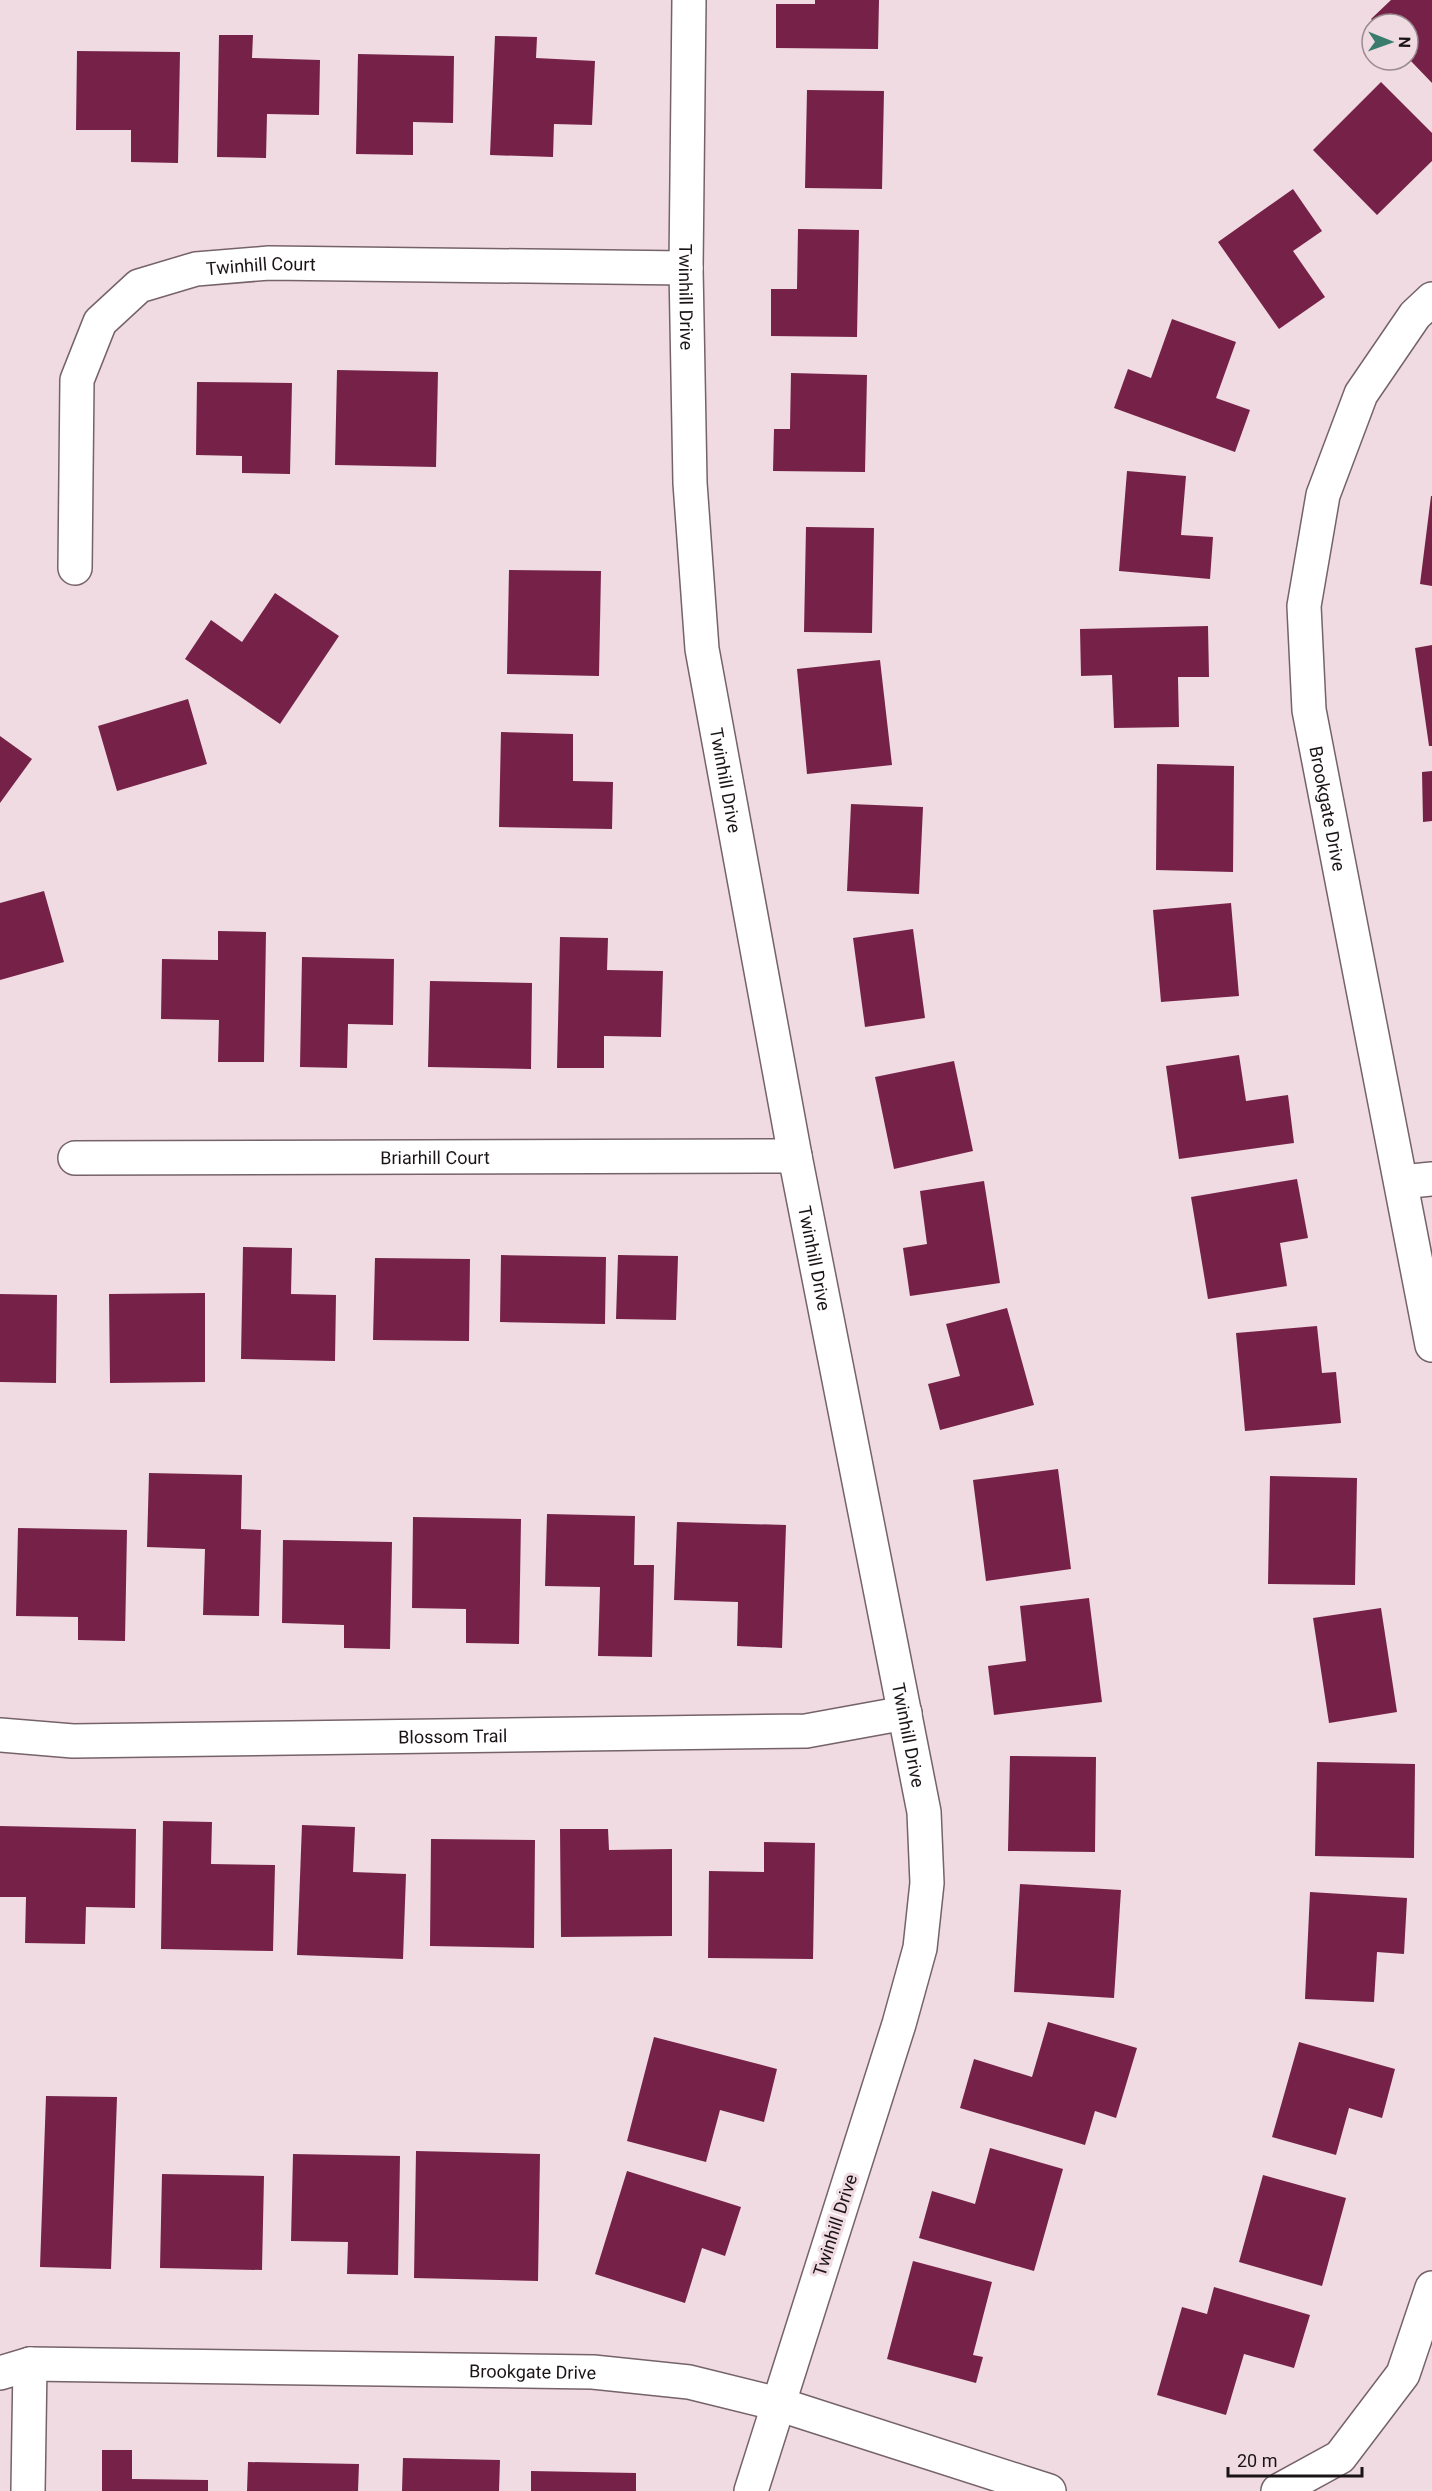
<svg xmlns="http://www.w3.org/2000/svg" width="1432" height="2491" font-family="Roboto,sans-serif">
<rect width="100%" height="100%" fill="#efdbe1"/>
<path fill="#762248" d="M815,0H879L878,49L776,48V4H815Z
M1391,0H1432V83L1408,58V24H1376L1371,19Z
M219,35H253L252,58L320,60L319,115L267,114L266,158L217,157Z
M495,36L537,37L536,58L595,61L592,125L554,124L553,157L490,155Z
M77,51L180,52L178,163L131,162V130H76Z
M358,54L454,56L453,123L413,122V155L356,154Z
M1381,82L1432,133V161L1377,215L1313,150Z
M807,90L884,91L882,189L805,188Z
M1293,189L1322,231L1293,251L1325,297L1279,329L1218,242Z
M798,229L859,230L857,337L771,336V289H797Z
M1172,319L1236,342L1216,398L1250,410L1235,452L1114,408L1128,369L1151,378Z
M337,370L438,372L436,467L335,465Z
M791,373L867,375L865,472L773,471L774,429H790Z
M197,382L292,383L290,474L242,473V456L196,455Z
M1127,471L1186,476L1181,535L1213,537L1210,579L1119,571Z
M1431,496H1432V586L1420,584Z
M806,527L874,528L872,633L804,632Z
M509,570L601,571L599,676L507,674Z
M275,593L339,636L280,724L185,659L211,620L242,642Z
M1208,626L1209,677H1178L1179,727L1114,728L1112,675L1081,676L1080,629Z
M1432,645V746H1429L1415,648Z
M880,660L892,765L807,774L797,669Z
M188,699L207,764L117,791L98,726Z
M501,732L573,734V781L613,782L612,829L499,827Z
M0,736L32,759L0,803Z
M1157,764L1234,766L1233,872L1156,870Z
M1432,771V821L1423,822L1422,772Z
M851,804L923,807L919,894L847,891Z
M44,891L64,962L0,980V903Z
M1231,903L1239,996L1161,1002L1153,910Z
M913,929L925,1018L865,1027L853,938Z
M218,931L266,932L264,1062H218L219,1020L161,1019L162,959L218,960Z
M560,937L608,938L607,970L663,971L661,1037L604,1036V1068H557Z
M302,957L394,959L393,1025L348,1024L347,1068L300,1067Z
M430,981L532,983L531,1069L428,1067Z
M1239,1055L1246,1101L1288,1095L1294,1143L1179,1159L1166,1066Z
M954,1061L973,1151L894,1169L875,1077Z
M1297,1179L1308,1238L1280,1243L1287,1286L1208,1299L1191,1197Z
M984,1181L1000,1283L910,1296L903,1248L927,1244L920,1191Z
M243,1247L292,1248L291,1294L336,1295L335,1361L241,1359Z
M501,1255L606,1257L605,1324L500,1322Z
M618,1255L678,1256L676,1320L616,1319Z
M375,1258L470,1259L469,1341L373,1340Z
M205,1293V1382L110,1383L109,1294Z
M0,1294L57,1295L56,1383L0,1382Z
M1007,1308L1034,1405L940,1430L928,1384L960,1376L946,1324Z
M1317,1326L1322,1373L1336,1372L1341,1423L1245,1431L1236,1333Z
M1058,1469L1071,1569L986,1581L973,1480Z
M149,1473L242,1475L241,1529L261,1530L259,1616L203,1615L205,1549L147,1547Z
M1270,1476L1357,1478L1355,1585L1268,1584Z
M547,1514L635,1516L634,1565H654L652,1657L598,1656L600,1587L545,1586Z
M413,1517L521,1519L519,1644L466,1643V1609L412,1608Z
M677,1522L786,1525L782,1648L737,1646L738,1602L674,1600Z
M18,1528L127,1530L125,1641L78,1640V1617L16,1616Z
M283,1540L392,1542L390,1649L344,1648V1625L282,1623Z
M1089,1598L1102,1702L994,1715L988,1666L1026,1661L1020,1606Z
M1381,1608L1397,1712L1329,1723L1313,1618Z
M1010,1756L1096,1757L1095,1852L1008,1851Z
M1317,1762L1415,1764L1414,1858L1315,1856Z
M163,1821L212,1822L211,1864L275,1865L273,1951L161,1949Z
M302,1825L355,1827L353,1872L406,1874L403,1959L297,1955Z
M0,1826L136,1829L135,1908L86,1907L85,1944L25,1943L26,1897H0Z
M560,1829H608L609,1850L672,1849V1936L561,1937Z
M431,1839L535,1840L534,1948L430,1946Z
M764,1842L815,1843L813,1959L708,1958L709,1871L764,1872Z
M1020,1884L1121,1890L1114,1998L1014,1992Z
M1310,1892L1407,1898L1404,1954L1377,1952L1374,2002L1305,1999Z
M1048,2022L1137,2048L1116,2118L1095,2111L1085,2145L960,2108L974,2059L1032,2077Z
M654,2037L777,2069L764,2122L720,2110L706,2162L627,2141Z
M1299,2042L1395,2069L1382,2118L1349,2108L1336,2155L1272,2137Z
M46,2096L117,2097L111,2269L40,2267Z
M990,2148L1063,2169L1034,2271L919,2238L932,2191L975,2204Z
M416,2151L540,2154L538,2281L414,2278Z
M293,2154L400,2156L398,2275L347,2274L348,2242L291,2241Z
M627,2171L741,2207L725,2256L702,2248L685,2303L595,2274Z
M162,2174L264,2176L262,2270L160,2268Z
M1263,2175L1346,2198L1322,2286L1239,2262Z
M913,2261L992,2282L973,2355L983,2357L976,2383L887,2359Z
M1214,2287L1310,2315L1294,2368L1244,2354L1226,2415L1157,2395L1182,2307L1207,2314Z
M102,2450H132V2479L208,2480V2491H102Z
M403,2458L500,2460L499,2491H402Z
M248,2462L359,2464L358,2491H247Z
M531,2471L636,2473V2491H531Z"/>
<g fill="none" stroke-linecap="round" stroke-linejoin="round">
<defs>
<g id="minor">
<path id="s1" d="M689,0L686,268L690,483L702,649L795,1156L924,1812L927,1883L920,1948L899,2024L751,2491"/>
<path id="s2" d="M1432,299L1415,315L1361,394L1323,495L1304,606L1309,710L1432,1345"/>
<path id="s3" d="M75,568L77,380L100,322L139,286L196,269L269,263L686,268"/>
<path id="s4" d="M75,1158L795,1156"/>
<path d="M1401,1182L1432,1179"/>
<path id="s5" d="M0,1735L73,1741L806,1731L905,1713"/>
<path id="s6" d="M0,2373L30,2364L593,2372L689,2382L778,2404L1049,2491"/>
<path d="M28,2491L30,2364"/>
<path d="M1278,2491L1340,2457L1403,2374L1432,2288"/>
</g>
</defs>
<use href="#minor" stroke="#756369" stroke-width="36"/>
<use href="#minor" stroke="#fff" stroke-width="33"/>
</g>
<g text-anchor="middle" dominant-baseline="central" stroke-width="6" stroke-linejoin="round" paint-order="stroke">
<g font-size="18" fill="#1b1416" stroke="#efdbe1">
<text stroke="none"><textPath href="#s3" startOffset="428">Twinhill Court</textPath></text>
<text stroke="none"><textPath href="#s1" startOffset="297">Twinhill Drive</textPath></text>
<text stroke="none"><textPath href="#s1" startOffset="783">Twinhill Drive</textPath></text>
<text stroke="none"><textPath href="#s2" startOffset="544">Brookgate Drive</textPath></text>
<text stroke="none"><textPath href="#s4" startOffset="360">Briarhill Court</textPath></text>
<text stroke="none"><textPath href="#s1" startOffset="1269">Twinhill Drive</textPath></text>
<text stroke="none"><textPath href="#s1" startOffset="1755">Twinhill Drive</textPath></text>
<text stroke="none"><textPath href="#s5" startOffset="453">Blossom Trail</textPath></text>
<text transform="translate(835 2225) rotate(-72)">Twinhill Drive</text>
<text stroke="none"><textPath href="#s6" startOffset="534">Brookgate Drive</textPath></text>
</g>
</g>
<g transform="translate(1390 42) rotate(91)"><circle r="28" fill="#efdbe1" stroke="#9a8b90" stroke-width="1.5"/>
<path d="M0-4.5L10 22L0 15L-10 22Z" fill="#397b6c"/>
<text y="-9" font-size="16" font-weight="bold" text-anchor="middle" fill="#1b1416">N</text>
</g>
<path d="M1228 2467v9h134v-9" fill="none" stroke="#1b1416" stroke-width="3"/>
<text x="1237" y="2467" font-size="18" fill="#1b1416" stroke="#efdbe1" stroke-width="4.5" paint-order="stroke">20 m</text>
</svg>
